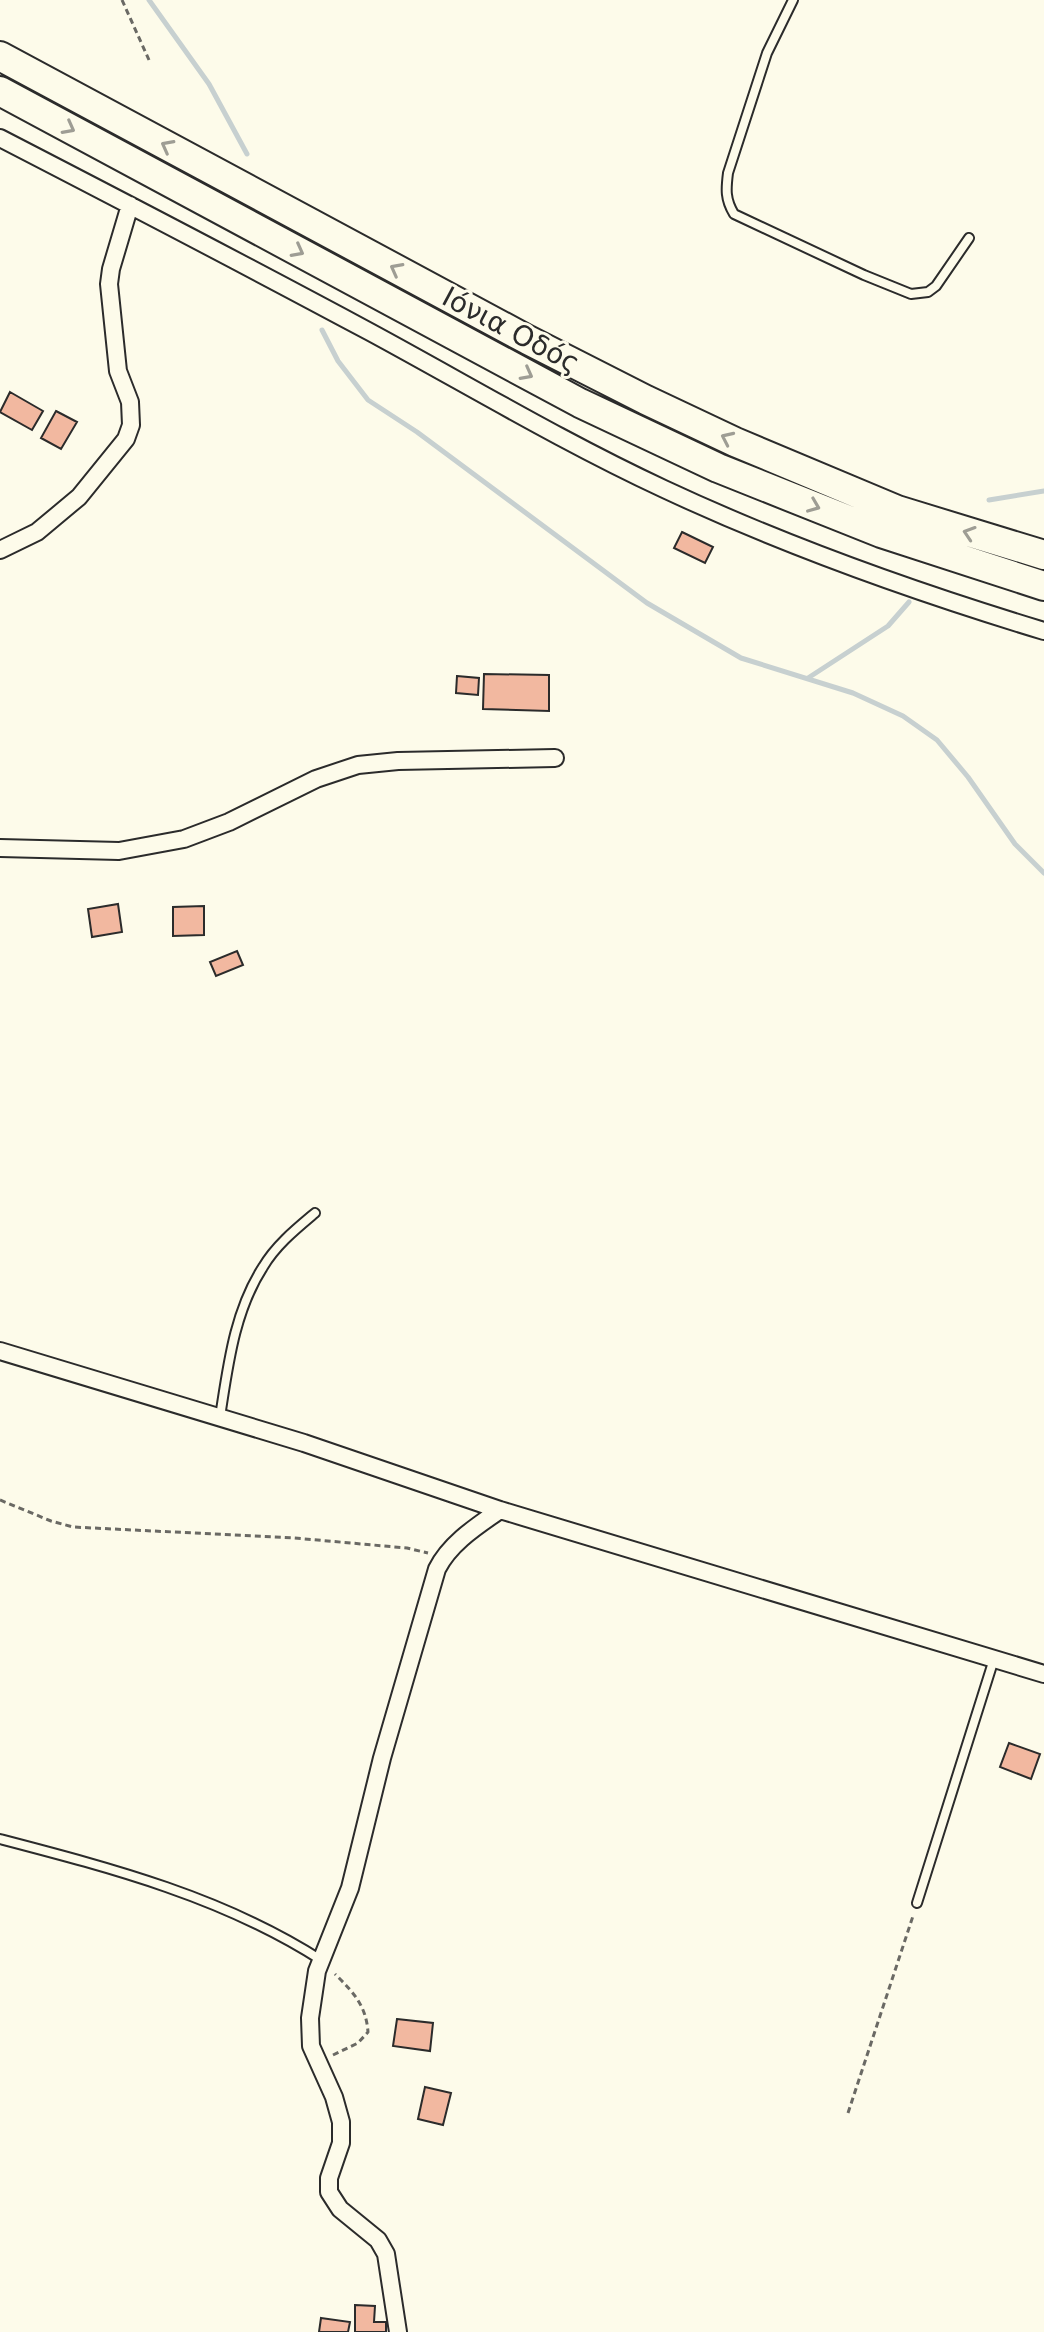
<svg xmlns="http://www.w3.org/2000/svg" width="1044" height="2332" font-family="'DejaVu Sans',sans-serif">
<rect width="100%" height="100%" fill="#fdfbea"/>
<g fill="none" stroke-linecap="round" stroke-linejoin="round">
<path stroke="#c7d0d0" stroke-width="5" d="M149,0L209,84L247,154
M322,330L338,361L368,400L417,432L647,603L741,658L853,693L903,716L937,740L968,777L1015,844L1044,873
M989,500L1044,491
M808,678L888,626L909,602"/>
</g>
<path fill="#f2b8a0" stroke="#2b2b2b" stroke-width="2" d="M10,392L43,411L32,430L0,412Z
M56,411L77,422L61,449L41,438Z
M682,532L713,547L705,563L674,548Z
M484,674L549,675V711L483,709Z
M457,676L479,678L478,695L456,693Z
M118,904L122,932L92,937L88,909Z
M204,906V935L173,936V907Z
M237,951L243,965L216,976L210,962Z
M1009,1743L1040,1754L1031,1779L1000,1767Z
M397,2019L433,2023L430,2051L393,2046Z
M425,2087L451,2093L443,2125L418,2119Z
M355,2305L375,2306L374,2322H386V2332H355Z
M321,2318L350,2322L348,2332H319Z"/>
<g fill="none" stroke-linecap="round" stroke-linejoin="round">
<defs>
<path id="lane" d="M793,0L767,53L728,173C726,189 725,199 734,214L864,275L911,294L928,292L936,286L969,238
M220,1417C228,1366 234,1312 263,1267C276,1245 296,1229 315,1213
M0,1839C111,1868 223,1897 321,1960
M917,1903L994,1659"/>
<path id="street" d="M0,138C124,202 247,266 370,332C468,385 563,442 664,489C786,546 915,592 1044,631
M0,550L37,532L79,497L126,439L131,425L130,402L118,371L109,284L111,269L130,205
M0,848L119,851L184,839L229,822L316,779L358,765L398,761L555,758
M0,1351L304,1443L500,1510L1044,1674
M398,2332L386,2254L378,2240L340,2209L329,2192V2178L341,2143V2122L334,2097L311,2046L310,2018L317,1971L350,1888L382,1758L437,1569C450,1543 477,1526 500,1510"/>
<path id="highway" d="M0,56L528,340L646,400L735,442L897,510L1044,555
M0,91L580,403L718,468L881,533L1044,586"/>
</defs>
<use href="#lane" stroke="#2b2b2b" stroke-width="12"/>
<use href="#street" stroke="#2b2b2b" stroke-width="20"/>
<use href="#highway" stroke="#2b2b2b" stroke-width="32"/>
<path stroke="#6a6964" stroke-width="3" stroke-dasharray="6 4" stroke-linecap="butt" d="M122,0L149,60
M0,1500L51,1521L73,1527L294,1538L407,1548L428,1553
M333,2055L358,2043L368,2032C366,2005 353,1992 335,1974
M848,2113L913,1916"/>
<use href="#lane" stroke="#fdfbea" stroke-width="8"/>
<use href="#street" stroke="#fdfbea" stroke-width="16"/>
<use href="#highway" stroke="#fdfbea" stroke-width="28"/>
</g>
<defs><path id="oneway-chevron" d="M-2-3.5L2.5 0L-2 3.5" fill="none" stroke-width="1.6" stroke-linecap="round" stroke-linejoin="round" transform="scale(2)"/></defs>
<g stroke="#9e9d94">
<use href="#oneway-chevron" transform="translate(69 128) rotate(28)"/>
<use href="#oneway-chevron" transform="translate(167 146) rotate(-152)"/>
<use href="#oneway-chevron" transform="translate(298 251) rotate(28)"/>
<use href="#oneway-chevron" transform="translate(396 269) rotate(-152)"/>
<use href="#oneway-chevron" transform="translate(527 374) rotate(28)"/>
<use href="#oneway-chevron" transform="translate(727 438) rotate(-155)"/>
<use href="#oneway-chevron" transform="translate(814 506) rotate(22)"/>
<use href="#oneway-chevron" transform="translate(969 533) rotate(-162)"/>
</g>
<g text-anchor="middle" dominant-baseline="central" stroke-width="6" stroke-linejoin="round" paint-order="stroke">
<g font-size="28" fill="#2b2b2b" stroke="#fdfbea">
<text transform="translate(511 330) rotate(28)">Ιόνια Οδός</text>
</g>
</g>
</svg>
